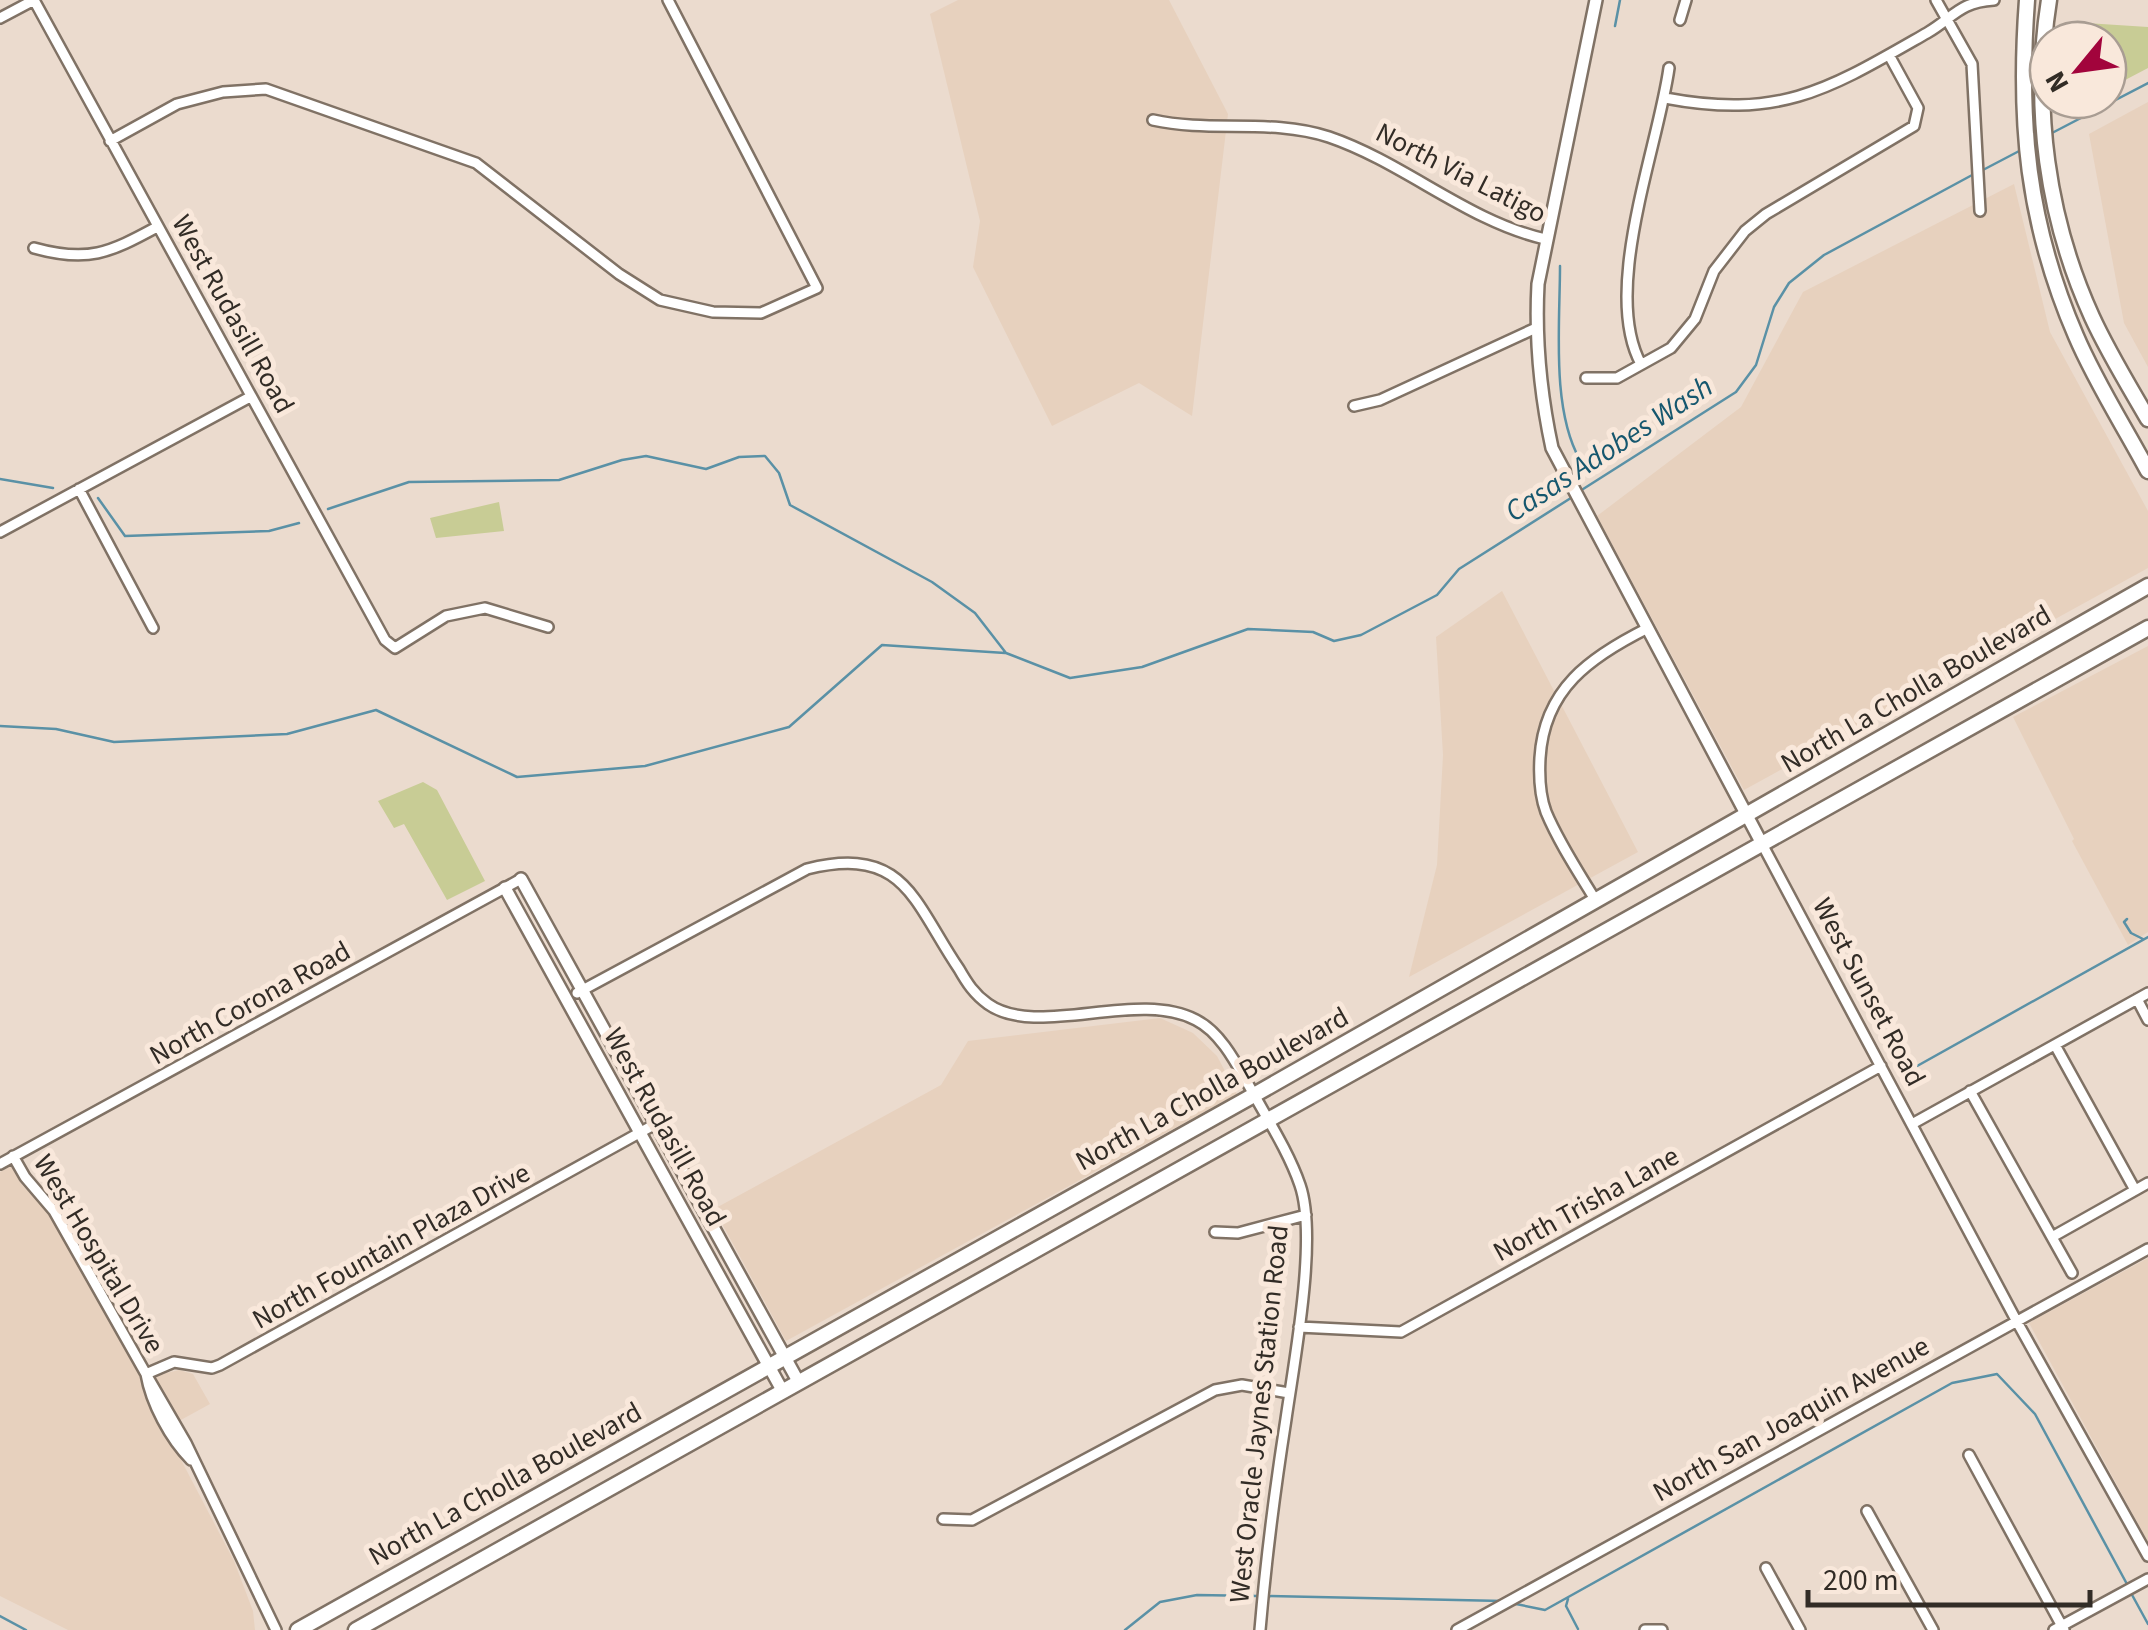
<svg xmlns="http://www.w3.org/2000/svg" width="2148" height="1630" font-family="'Source Sans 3',sans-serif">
<rect width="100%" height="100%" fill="#ebdbce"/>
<path fill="#e7d1be" d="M958,0H1169L1228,114L1192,416L1139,383L1052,426L973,267L980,221L930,14Z
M2148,102V367L2124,323L2089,134Z
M2014,184L2050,332L2148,511V568L1744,790L1597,516L1741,407L1803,292Z
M1502,591L1638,852L1409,977L1437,865L1443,755L1436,637Z
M2148,646V932L2128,945L2072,841L2074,839L2013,717Z
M1160,1018L1193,1033L1217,1056L1237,1094L786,1341L714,1209L941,1085L968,1041Z
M11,1166L23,1186L46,1209L144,1384L162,1374L179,1370L193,1374L210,1404L179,1421L168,1435L234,1561L253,1611L255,1630H68L0,1596V1172Z
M2148,1258V1542L2029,1323Z"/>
<path fill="#c8cc95" d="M2086,23L2148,27V68L2108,89V40H2086Z
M499,502L504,531L436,538L430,518Z
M423,782L437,790L485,881L447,900L404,824L394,828L378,801Z"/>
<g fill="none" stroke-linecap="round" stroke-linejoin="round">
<path stroke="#5a91a6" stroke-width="2.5" d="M1615,26L1620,0
M2052,133L2148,83
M1981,171L2023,149
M1560,266C1560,324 1551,409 1580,460
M0,479L53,488
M1580,491L1736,392L1756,365L1774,307L1789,283L1824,255L1974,174
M98,498L125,536L269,531L299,523
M328,509L409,482L559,480L622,460L646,456L706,469L739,457L765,456L779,473L790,505L932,582L975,613L1006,653L1070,678L1142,667L1248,629L1313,632L1334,641L1361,635L1437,595L1459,569L1574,496
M0,726L56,729L114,742L287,734L376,710L517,777L645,766L789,727L882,645L1005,653
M2127,919L2124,922L2131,933L2143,939
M1901,1075L2148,937
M2131,1593L2148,1624
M1266,1596L1503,1601
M1568,1599L1566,1606L1578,1629
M1511,1603L1545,1610L1952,1383L1997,1374L2035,1414L2128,1586
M0,1616L26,1630
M1125,1630L1160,1602L1197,1595L1258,1596"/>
<defs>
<path id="minor" d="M1936,0L1972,64L1980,211
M0,18L34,0L385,640L395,648L446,616L485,608L548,627
M1680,20L1686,0
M1665,98C1782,120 1829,89 1927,33C1953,18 1959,2 1994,0
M1153,120C1211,133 1271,118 1329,137C1405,163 1467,221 1545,239
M110,141L177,104L223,92L266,89L476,163L619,274L660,300L713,312L761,313L817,288L668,0
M34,248C88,263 109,253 157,227
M1641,364C1601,291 1658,148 1669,68
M1586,378H1617L1671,348L1695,319L1714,271L1745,231L1766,214L1914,126L1918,108L1889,55
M1354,406L1380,400L1536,328
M79,489L153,628
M0,532L250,397
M1761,842L2016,1320L2148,1556
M1596,901C1579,873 1559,843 1546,812C1540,796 1539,776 1540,758C1544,689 1590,657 1648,628
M577,993L807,869C905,845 913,901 959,969C967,983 974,994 988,1004C1037,1039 1137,989 1196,1020C1222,1033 1238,1067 1252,1091C1268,1120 1289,1153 1300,1185C1318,1237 1294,1362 1286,1419C1275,1489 1266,1559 1260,1630
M2137,999L2148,1020
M2055,1045L2135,1190
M1970,1091L2072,1273
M1912,1124L2148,993
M13,1156L25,1177L54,1211L146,1374L174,1362L212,1368L220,1365L650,1127
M0,1164L521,879
M1215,1232L1238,1233L1306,1215
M2052,1237L2148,1183
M1299,1327L1401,1332L1881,1066
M1969,1455L2064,1630
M191,1460C170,1439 151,1403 146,1374L186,1443L276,1630
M1867,1511L1933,1630
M943,1519L972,1520L1215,1390L1242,1385L1289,1393
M1766,1568L1800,1630
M1457,1630L2148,1249
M1645,1630H1662
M2054,1630L2148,1579"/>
<path id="tertiary" d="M1596,0L1538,284C1535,340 1540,392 1552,448L1761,842
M521,879L798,1381
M505,888L782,1390"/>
<path id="primary" d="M2027,0C2018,121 2027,223 2076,336C2096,383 2124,426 2148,471
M2049,0C2032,107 2047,218 2092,317C2108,352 2129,386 2148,419
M298,1630L1254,1095L2148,586
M356,1630L2148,628"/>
</defs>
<use href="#minor" stroke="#807265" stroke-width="14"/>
<use href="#tertiary" stroke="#807265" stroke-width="16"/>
<use href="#primary" stroke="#807265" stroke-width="19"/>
<use href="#minor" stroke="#fff" stroke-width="9"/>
<use href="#tertiary" stroke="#fff" stroke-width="11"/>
<use href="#primary" stroke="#fff" stroke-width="14"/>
</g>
<g text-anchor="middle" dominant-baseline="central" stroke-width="10" stroke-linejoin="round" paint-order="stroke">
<g font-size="28" fill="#322c26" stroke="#f9e8db">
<text transform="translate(1461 173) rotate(27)">North Via Latigo</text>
<text transform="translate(233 314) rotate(61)">West Rudasill Road</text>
<text transform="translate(1916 689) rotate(-30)">North La Cholla Boulevard</text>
<text transform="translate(1869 992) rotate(62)">West Sunset Road</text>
<text transform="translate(250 1003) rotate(-29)">North Corona Road</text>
<text transform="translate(1212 1089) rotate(-29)">North La Cholla Boulevard</text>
<text transform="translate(665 1127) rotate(61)">West Rudasill Road</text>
<text transform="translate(1586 1204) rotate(-29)">North Trisha Lane</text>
<text transform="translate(391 1246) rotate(-29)">North Fountain Plaza Drive</text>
<text transform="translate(99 1254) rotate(59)">West Hospital Drive</text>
<text transform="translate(1259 1414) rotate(-84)">West Oracle Jaynes Station Road</text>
<text transform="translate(1791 1419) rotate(-29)">North San Joaquin Avenue</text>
<text transform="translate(505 1484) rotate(-29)">North La Cholla Boulevard</text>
</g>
<g font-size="30" font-style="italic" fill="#16576e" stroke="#f9e8db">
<text transform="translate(1609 449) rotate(-33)">Casas Adobes Wash</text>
</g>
</g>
<g transform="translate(2078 70) rotate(241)"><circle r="48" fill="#f9e8db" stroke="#a99d93" stroke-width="2.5"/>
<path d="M0-8L18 38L0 25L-18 38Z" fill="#a2043c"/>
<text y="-15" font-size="28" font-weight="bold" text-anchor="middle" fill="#322c26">N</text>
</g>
<path d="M1808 1590v15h282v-15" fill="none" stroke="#322c26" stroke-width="5"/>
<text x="1823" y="1590" font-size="30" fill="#322c26" stroke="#f9e8db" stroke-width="8" paint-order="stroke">200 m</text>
</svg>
